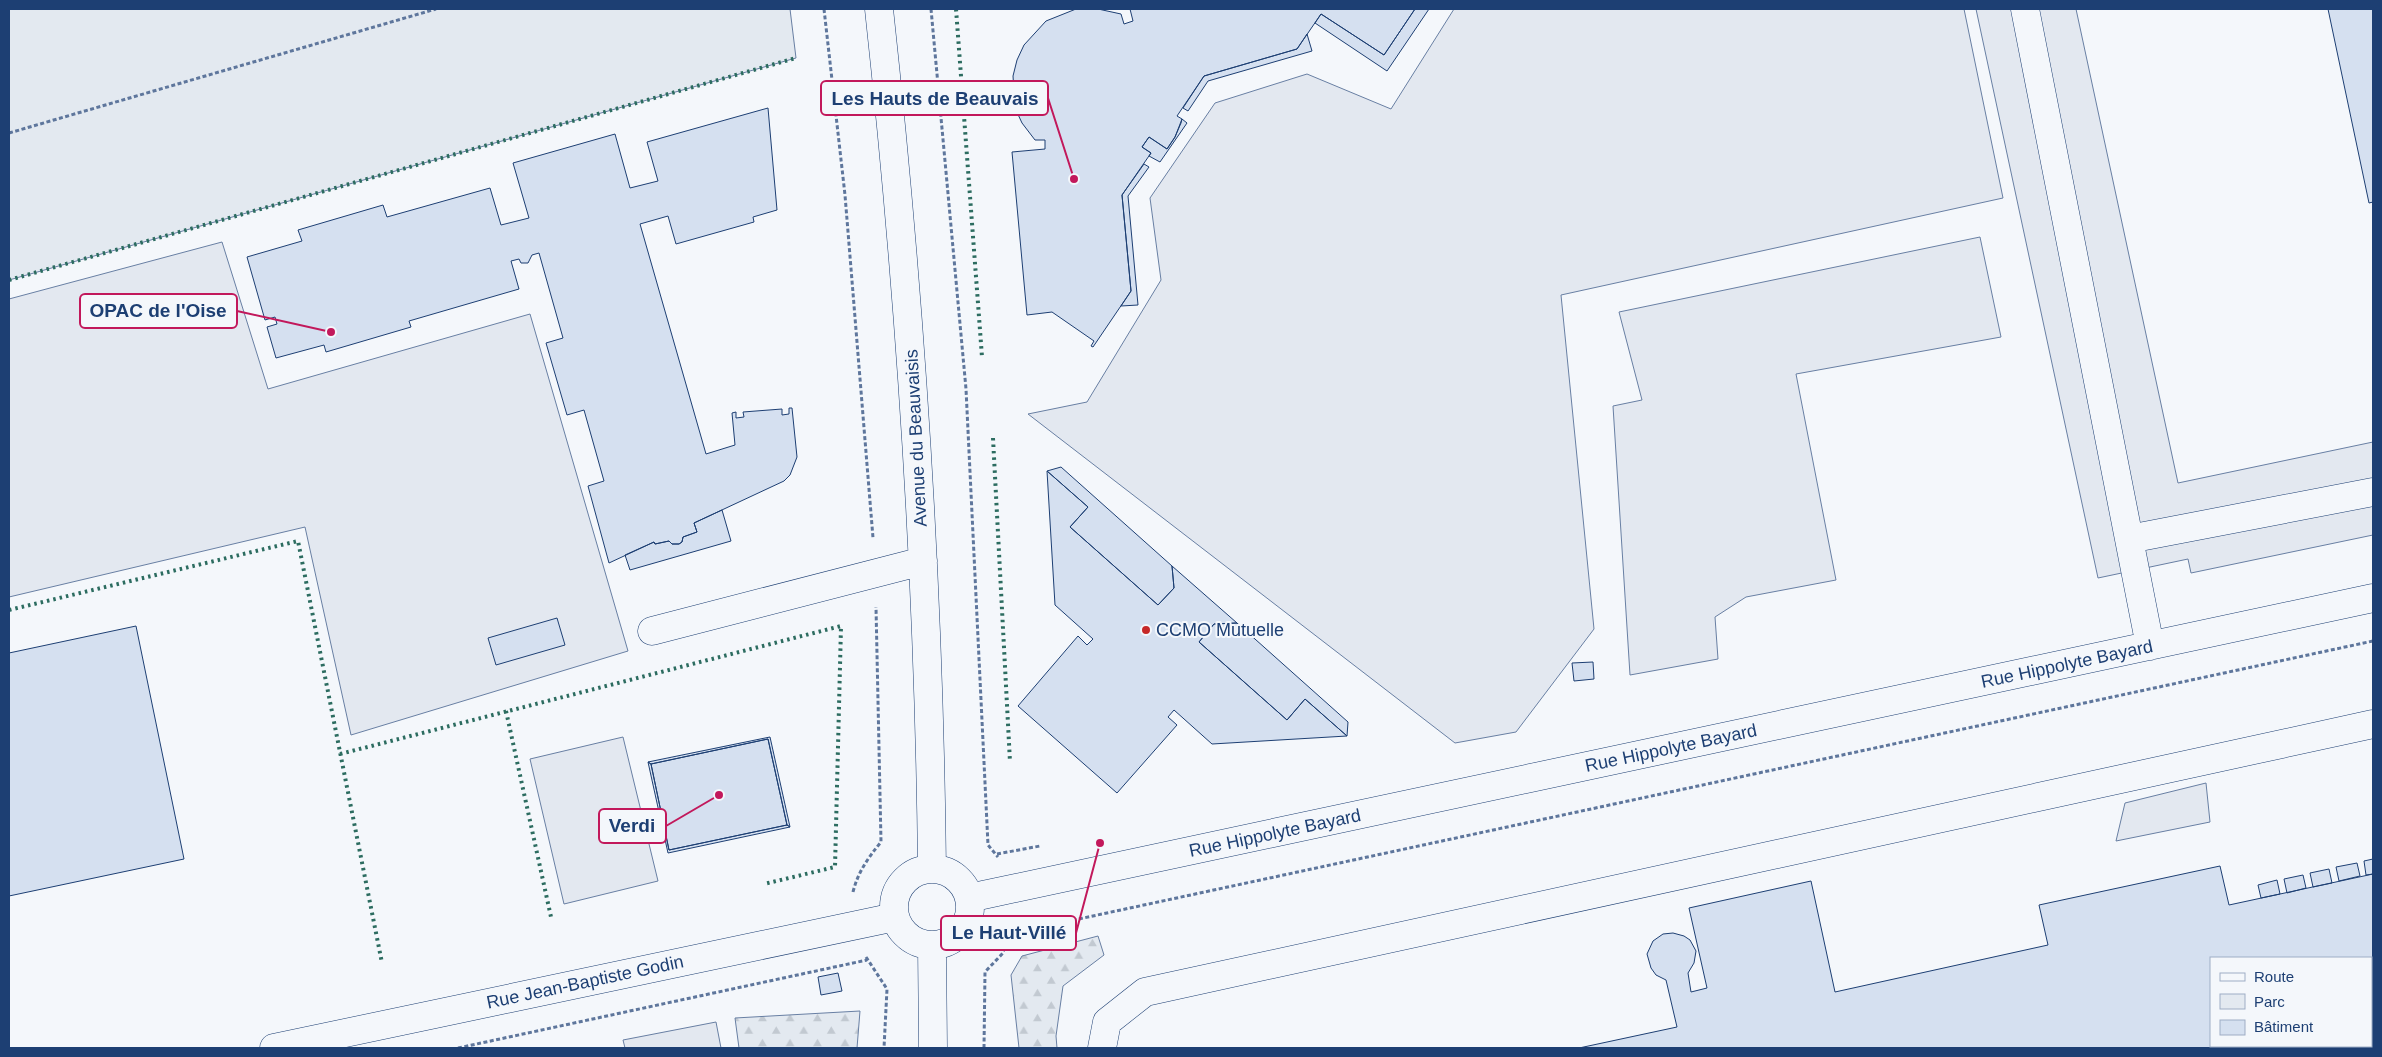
<svg xmlns="http://www.w3.org/2000/svg" width="2382" height="1057" font-family="Helvetica,sans-serif">
<defs>
<pattern id="forest-firs" width="22" height="20" patternUnits="userSpaceOnUse" patternTransform="scale(1.25)"><rect width="22" height="20" fill="#e3e9f0"/><path d="M5 1l3.5 6h-7zM16 11l3.5 6h-7z" fill="#c2c9d1"/></pattern>
</defs>
<rect width="100%" height="100%" fill="#f4f7fb"/>
<path fill="#e3e9f0" stroke="#687fa3" d="M9,9H790L796,58L9,280Z"/>
<path fill="url(#forest-firs)" stroke="#687fa3" d="M1098,936L1104,955L1063,986L1056,1036L1057,1048H1019L1011,975L1022,956Z
M860,1011L857,1048H739L735,1018Z"/>
<path fill="#e3e8f0" stroke="#687fa3" d="M1454,9H1964L2003,198L1561,295L1594,629L1516,732L1455,743L1028,414L1087,402L1161,280L1150,198L1215,103L1307,74L1391,109Z
M1976,9H2076L2178,483L2373,442V535L2191,573L2188,559L2098,578Z
M1980,237L2001,337L1796,374L1836,580L1746,597L1715,617L1718,659L1630,675L1613,406L1642,400L1619,312Z
M222,242L268,389L530,314L628,651L351,735L305,527L9,597V299Z
M623,737L658,881L564,904L530,759Z
M2206,783L2210,822L2116,841L2125,803Z
M716,1022L721,1048H625L623,1040Z"/>
<path fill="#d5e0f0" stroke="#1d3f73" fill-rule="evenodd" d="M1076,9H1098L1121,14L1124,24L1133,21L1130,9H1415L1384,55L1321,14L1297,49L1204,76L1177,116L1182,119L1181,123L1175,137L1167,149L1149,137L1142,147L1151,153L1122,195L1131,291L1093,347L1091,346L1094,341L1052,312L1027,315L1012,152L1045,149V140H1035L1022,123L1015,108L1013,76L1017,60L1024,45L1046,21Z
M1415,9H1429L1387,71L1315,23L1321,14L1384,55Z
M2328,9H2373V202L2369,203Z
M1307,34L1312,51L1208,81L1188,111L1183,108L1204,76L1297,49Z
M768,108L777,210L753,217L754,222L676,244L668,216L640,224L706,454L735,445L732,413L736,412V418L744,417L743,412L782,409V415L789,414V408H792L797,457L790,475L784,481L694,523L697,532L683,537L682,542L679,544H672L669,541L655,544L654,542L609,563L588,486L604,481L584,410L567,415L546,343L563,338L539,253L532,255L528,263H521L519,259L511,261L519,289L409,321L411,327L326,352L324,345L276,358L267,327L277,324L275,317L265,320L247,257L302,241L298,230L383,205L387,217L490,188L501,225L529,218L513,163L615,134L630,188L658,181L647,142Z
M1182,119L1187,123L1160,162L1149,156L1151,153L1142,147L1149,137L1167,149L1175,137Z
M1144,164L1149,167L1128,196L1138,305L1121,306L1131,291L1122,195Z
M1061,467L1172,566L1174,588L1158,605L1070,527L1088,507L1047,471Z
M1047,471L1088,507L1070,527L1158,605L1174,588L1172,566L1237,623L1214,624L1199,642L1287,720L1305,699L1347,736L1212,744L1174,710L1168,717L1177,725L1117,793L1018,706L1078,636L1087,645L1093,639L1055,605Z
M722,510L731,541L630,570L625,555L654,542L655,544L669,541L672,544H679L682,542L683,537L697,532L694,523Z
M557,618L565,645L496,665L488,638Z
M1237,623L1348,722L1347,736L1305,699L1287,720L1199,642L1214,624Z
M136,626L184,859L9,896V653Z
M1593,662L1594,679L1574,681L1572,663Z
M770,737L790,827L787,825L768,739L651,764L648,762Z
M768,739L787,825L669,850L651,764Z
M648,762L651,764L669,850L787,825L790,827L668,853Z
M2373,859V874L2366,875L2364,861Z
M2357,863L2360,876L2339,881L2336,867Z
M2220,866L2229,905L2373,874V1048H1579L1677,1027L1666,980L1656,975L1651,968L1647,954L1653,941L1663,934L1673,933L1684,936L1690,940L1696,951L1694,963L1688,973L1691,992L1707,988L1689,908L1811,881L1835,992L2048,945L2039,905ZM2211,958H2371V1046H2211Z
M2329,869L2332,883L2313,887L2310,873Z
M2303,875L2306,888L2287,893L2284,879Z
M2277,880L2280,894L2261,898L2258,885Z
M838,973L842,991L821,995L818,977Z"/>
<g fill="none" stroke-linecap="round" stroke-linejoin="round">
<defs>
<path id="minor" d="M879,9C910,294 929,582 932,869
M2025,9L2150,646
M2129,539L2373,492
M652,631L923,561
M894 907a38 38 0 1 1 76 0a38 38 0 1 1-76 0Z
M969,898L2373,598
M932,945L933,1048
M274,1048L895,917
M1102,1048L1107,1022L1145,992L2373,724"/>
</defs>
<use href="#minor" stroke="#1d3f73" stroke-width="29"/>
<path stroke="#5e769c" stroke-width="3" stroke-dasharray="4 2.5" stroke-linecap="butt" d="M824,9L845,195L873,538
M931,9L966,389L988,845L998,857
M9,133L436,9
M997,854L1040,846
M853,892C858,872 868,858 881,842L876,607
M1009,934L2373,641
M866,957L887,989L884,1048
M458,1048L867,960
M984,1048L985,972L1003,953L1011,924"/>
<use href="#minor" stroke="#f4f7fb" stroke-width="28"/>
<path stroke="#2c6c60" stroke-width="4" stroke-dasharray="2.5 4" stroke-linecap="butt" d="M956,9L982,357
M9,280L796,58
M993,438L1010,762
M9,610L298,541L382,963
M506,711L551,917
M340,754L841,626L835,867L764,884"/>
</g>
<circle fill="#c62828" stroke="#f4f7fb" stroke-width="2" cx="1146" cy="630" r="5"/>
<g text-anchor="middle" dominant-baseline="central" stroke-width="4" stroke-linejoin="round" paint-order="stroke">
<g font-size="18" fill="#1d3f73" stroke="#f4f7fb">
<text transform="translate(916 438) rotate(-93)">Avenue du Beauvaisis</text>
<text transform="translate(2067 664) rotate(-12)">Rue Hippolyte Bayard</text>
<text transform="translate(1671 748) rotate(-12)">Rue Hippolyte Bayard</text>
<text transform="translate(1275 833) rotate(-12)">Rue Hippolyte Bayard</text>
<text transform="translate(585 982) rotate(-12)">Rue Jean-Baptiste Godin</text>
</g>
<g font-size="18" fill="#1d3f73" stroke="#f4f7fb" text-anchor="start">
<text x="1156" y="630">CCMO Mutuelle</text>
</g>
</g>
<path fill="none" stroke="#c2185b" stroke-width="2" d="M1074 179L1048 98M331 332L237 311M719 795L666 826M1100 843L1076 933"/>
<g fill="#c2185b" stroke="#f4f7fb" stroke-width="2">
<circle cx="1074" cy="179" r="5"/>
<circle cx="331" cy="332" r="5"/>
<circle cx="719" cy="795" r="5"/>
<circle cx="1100" cy="843" r="5"/>
</g>
<g fill="#f4f7fb" stroke="#c2185b" stroke-width="2">
<rect x="821" y="81" width="227" height="34" rx="5"/>
<rect x="80" y="294" width="157" height="34" rx="5"/>
<rect x="599" y="809" width="67" height="34" rx="5"/>
<rect x="941" y="916" width="135" height="34" rx="5"/>
</g>
<g font-size="19" text-anchor="middle" font-weight="bold" fill="#1d3f73">
<text x="935" y="105">Les Hauts de Beauvais</text>
<text x="158" y="317">OPAC de l'Oise</text>
<text x="632" y="832">Verdi</text>
<text x="1009" y="939">Le Haut-Villé</text>
</g>
<rect width="2382" height="1057" fill="none" stroke="#1d3f73" stroke-width="20"/>
<rect x="2210" y="957" width="162" height="90" fill="#f4f7fb" stroke="#9eadc5"/>
<rect x="2220" y="973" width="25" height="8" fill="#f4f7fb" stroke="#9eadc5"/>
<text x="2254" y="982" font-size="15" fill="#1d3f73">Route</text>
<rect x="2220" y="994" width="25" height="15" fill="#e3e9f0" stroke="#9eadc5"/>
<text x="2254" y="1007" font-size="15" fill="#1d3f73">Parc</text>
<rect x="2220" y="1020" width="25" height="15" fill="#d5e0f0" stroke="#9eadc5"/>
<text x="2254" y="1032" font-size="15" fill="#1d3f73">Bâtiment</text>
</svg>
